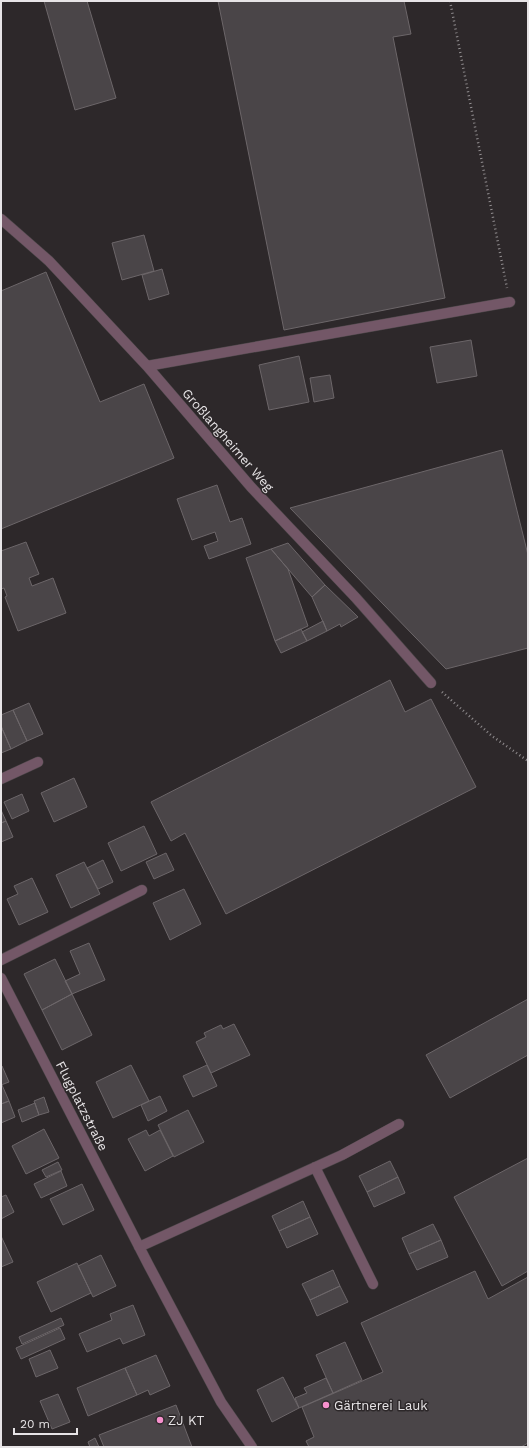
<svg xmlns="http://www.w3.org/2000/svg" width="529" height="1448" font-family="'Work Sans',sans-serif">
<rect width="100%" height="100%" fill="#2d282a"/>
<path fill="#4a4548" stroke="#6c6669" d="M44,1H87L116,98L75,110Z
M218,1H404L411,34L393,37L445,298L284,330Z
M144,235L154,271L122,280L112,243Z
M162,269L169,294L149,300L142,275Z
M46,272L100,402L144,384L174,458L1,529V291Z
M471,340L477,376L437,383L430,347Z
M299,356L309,402L269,410L259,365Z
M330,375L334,398L314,402L310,378Z
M502,450L528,555V648L446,669L290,508Z
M217,485L230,522L242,518L251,544L209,559L204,546L218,541L215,532L192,540L177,499Z
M26,542L39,574L29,578L32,586L53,578L66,613L18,631L5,597L7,596L4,588L1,589V551Z
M288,543L325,585L312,597L271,549Z
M271,549L288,569L308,626L275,641L246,558Z
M325,585L358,617L341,627L340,624L327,631L312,597Z
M323,621L327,631L307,641L302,632Z
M301,629L307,641L281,653L275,641Z
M390,680L405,712L431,699L476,787L226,914L185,833L171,841L151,802Z
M29,703L43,734L27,741L13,710Z
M13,710L27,741L11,749L1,726V715Z
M1,726L11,749L1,753Z
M74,778L87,807L54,822L41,793Z
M22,794L29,811L12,819L4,802Z
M1,810L6,821L1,823Z
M6,821L13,837L1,842V823Z
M144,826L157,854L121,871L108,843Z
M166,853L174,870L154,879L146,862Z
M103,860L113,882L98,889L87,868Z
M84,862L100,894L71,908L56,875Z
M32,878L48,912L19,925L7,899L18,894L14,886Z
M184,889L201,924L170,940L153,903Z
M89,943L105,980L72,994L65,981L80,974L70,951Z
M55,959L72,994L42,1010L24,974Z
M72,994L92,1035L62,1050L42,1010Z
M528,999V1055L450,1098L426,1055Z
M234,1024L250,1055L211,1073L196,1042L206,1037L204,1033L221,1025L223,1029Z
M131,1065L149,1101L113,1118L96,1082Z
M207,1065L217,1086L193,1097L183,1076Z
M1,1066H2L9,1082L1,1085Z
M1,1085H2L9,1101L1,1104Z
M160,1096L167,1111L148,1121L141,1105Z
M44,1097L49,1112L39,1115L34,1101Z
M9,1101L15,1117L1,1123V1104Z
M35,1103L39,1115L22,1122L18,1110Z
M188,1110L204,1142L174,1157L158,1125Z
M44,1129L59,1158L26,1174L12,1146Z
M146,1130L149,1136L160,1130L173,1156L145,1171L128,1139Z
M528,1158V1271L502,1286L454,1197Z
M390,1161L398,1177L367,1192L359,1176Z
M58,1162L62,1170L46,1177L42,1170Z
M61,1171L67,1186L41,1198L34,1184Z
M398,1177L405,1193L374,1207L367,1192Z
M82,1184L94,1210L63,1225L50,1199Z
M6,1195L14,1212L1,1219V1197Z
M303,1201L310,1217L279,1231L272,1216Z
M310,1217L318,1234L287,1248L279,1231Z
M433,1224L441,1240L409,1254L402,1238Z
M1,1236L13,1262L1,1267Z
M441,1240L448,1257L417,1270L409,1254Z
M101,1255L116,1286L93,1297L78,1266Z
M77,1263L91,1293L51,1312L37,1282Z
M333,1270L340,1286L310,1300L302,1284Z
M475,1271L488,1299L528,1277V1443L521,1447H309L306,1441L314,1437L302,1407L383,1372L361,1323Z
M340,1286L348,1302L317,1316L310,1300Z
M133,1305L145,1335L123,1344L120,1338L87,1352L79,1334L112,1320L110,1314Z
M61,1318L64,1325L22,1344L19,1337Z
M60,1328L65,1339L21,1359L16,1348Z
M345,1342L362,1380L333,1393L316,1355Z
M50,1350L58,1368L36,1377L29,1359Z
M156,1355L170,1386L150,1395L148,1390L137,1395L125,1368Z
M125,1368L137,1395L88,1416L77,1388Z
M283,1377L299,1408L272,1422L257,1390Z
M326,1378L333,1393L299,1408L295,1398L307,1393L304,1388Z
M58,1394L70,1422L52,1429L40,1401Z
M176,1405L192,1447H104L99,1435Z
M95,1438L99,1447H90L88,1442Z"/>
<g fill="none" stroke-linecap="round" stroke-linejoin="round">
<defs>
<path id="service" d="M1,779L38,762
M1,960L142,890"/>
<path id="minor" d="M1,219L49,261L147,366L251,487L356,598L431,683
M147,366L510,302
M1,978L148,1264L221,1402L252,1447
M315,1167L373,1284
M139,1247L342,1155L399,1124"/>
</defs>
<use href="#service" stroke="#4b4648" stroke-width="11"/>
<use href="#minor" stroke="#4b4648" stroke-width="11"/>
<path stroke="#918d8f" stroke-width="2.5" stroke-dasharray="1 3" stroke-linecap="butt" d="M450,1L507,288
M442,692L492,736L528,761"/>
<use href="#service" stroke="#735767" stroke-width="10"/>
<use href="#minor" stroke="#735767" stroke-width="10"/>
</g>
<g fill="#f790cd" stroke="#2d282a" stroke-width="1.5">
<circle cx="326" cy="1405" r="4"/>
<circle cx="160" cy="1420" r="4"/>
</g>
<g text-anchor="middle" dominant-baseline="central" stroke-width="3" stroke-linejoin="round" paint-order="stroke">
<g font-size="13" fill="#e7e4e6" stroke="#2d282a">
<text transform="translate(228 440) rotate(49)">Großlangheimer Weg</text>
<text transform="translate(82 1106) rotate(63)">Flugplatzstraße</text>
</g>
<g font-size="13" fill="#e7e4e6" stroke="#2d282a" text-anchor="start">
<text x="334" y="1405">Gärtnerei Lauk</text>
<text x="168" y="1420">ZJ KT</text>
</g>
</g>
<rect width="529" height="1448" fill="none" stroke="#e7e4e6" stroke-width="4"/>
<path d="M14 1428v6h63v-6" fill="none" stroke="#e7e4e6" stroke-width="2"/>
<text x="20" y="1428" font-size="12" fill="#e7e4e6" stroke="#2d282a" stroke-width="3" paint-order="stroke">20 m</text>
</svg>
